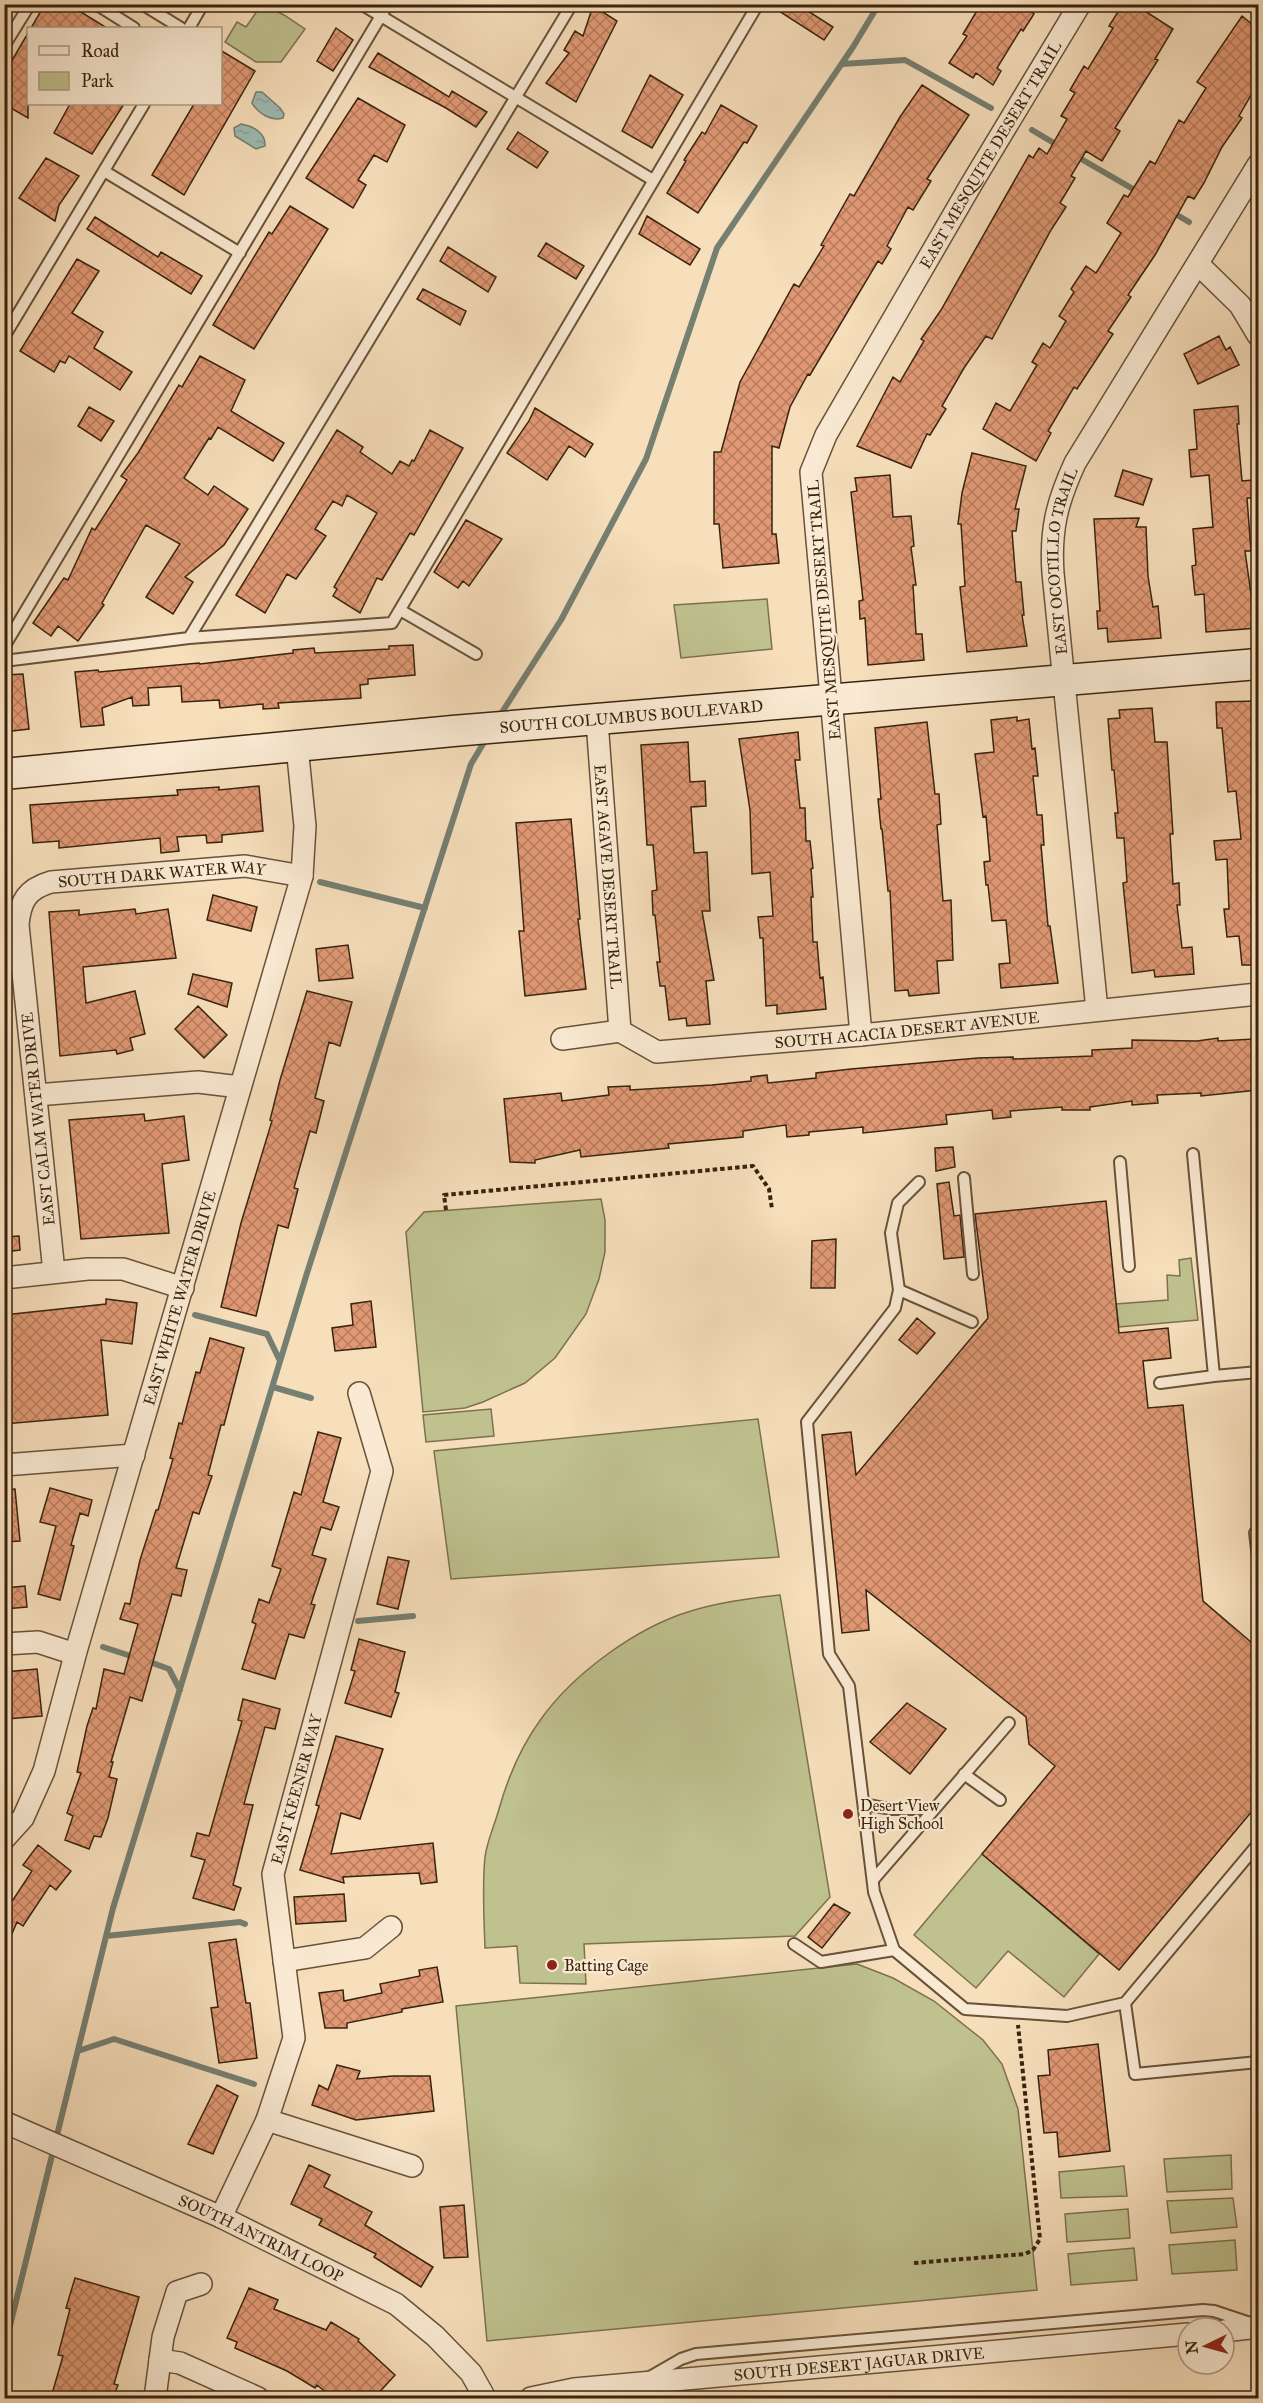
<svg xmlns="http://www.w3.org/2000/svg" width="1263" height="2403" font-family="'IM FELL Great Primer',serif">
<defs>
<pattern id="water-ripples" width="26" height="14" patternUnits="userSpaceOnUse" patternTransform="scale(1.5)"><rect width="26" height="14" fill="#9dbcb4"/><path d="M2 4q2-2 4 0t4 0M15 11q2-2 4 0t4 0" fill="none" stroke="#88a19a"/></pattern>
<pattern id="building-cross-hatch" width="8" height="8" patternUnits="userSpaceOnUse" patternTransform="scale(1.5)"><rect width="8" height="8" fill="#e19975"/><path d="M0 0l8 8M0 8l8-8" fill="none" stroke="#b77c5e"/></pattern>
</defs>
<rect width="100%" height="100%" fill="#f7dfbc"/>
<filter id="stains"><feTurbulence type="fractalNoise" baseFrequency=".00333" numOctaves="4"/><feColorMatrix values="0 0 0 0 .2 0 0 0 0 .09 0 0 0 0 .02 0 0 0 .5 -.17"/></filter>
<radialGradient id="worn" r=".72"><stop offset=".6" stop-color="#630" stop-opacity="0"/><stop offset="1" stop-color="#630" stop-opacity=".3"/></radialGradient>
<path fill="#bfc18f" stroke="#7c724e" stroke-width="1.5" d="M262,4L284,15L305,29L281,62H256L225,42L237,22L246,27Z
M767,599L772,649L681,658L674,605Z
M601,1199L605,1220V1252L599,1279L586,1314L555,1358L525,1383L483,1402L465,1408L423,1412L406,1232L424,1212Z
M1191,1258L1198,1320L1119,1327L1116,1304L1168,1300L1167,1275L1180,1276L1179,1260Z
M491,1409L494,1436L426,1442L423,1415Z
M758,1419L779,1557L451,1579L434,1451Z
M780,1595L830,1897L795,1936L584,1944L586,1984L520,1983L517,1946L485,1948C484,1918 482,1887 485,1857C487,1841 495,1824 499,1809C508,1777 522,1745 541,1719C574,1673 637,1627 691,1611C720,1602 750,1598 780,1595Z
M982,1854L1099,1954L1064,1997L1008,1951L976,1988L914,1935Z
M857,1964L893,1978L934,2001L983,2040L1002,2064L1018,2109L1037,2290L487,2341L456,2006Z
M1231,2155L1232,2189L1167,2192L1164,2159Z
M1124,2166L1127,2196L1061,2198L1059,2172Z
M1233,2198L1237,2227L1171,2233L1167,2201Z
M1128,2209L1130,2238L1067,2242L1065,2214Z
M1235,2240L1237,2270L1172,2274L1169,2245Z
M1134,2248L1137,2280L1071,2285L1068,2254Z"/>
<path fill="url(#water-ripples)" stroke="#757f72" stroke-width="1.5" d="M256,92H262L280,108L284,114L283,118C271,122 258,113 252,103Z
M241,124C253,126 266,133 265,146L256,149L235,136L234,128Z"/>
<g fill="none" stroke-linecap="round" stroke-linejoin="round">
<path stroke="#757f72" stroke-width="6" d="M842,64L905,60L991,108
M1032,130L1059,146
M1076,156L1140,193
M1172,212L1189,222
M499,717L561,620L646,459L717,248L853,47L879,4
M320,882L425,908
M195,1315L267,1334L280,1361
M273,1387L311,1398
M358,1621L413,1616
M103,1647L137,1658
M147,1661L169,1669L180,1690
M106,1936L240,1922L245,1924
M78,2051L114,2039L254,2084
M4,2350L113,1908L307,1273L471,764L486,739"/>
</g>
<path fill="url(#building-cross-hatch)" stroke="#39230e" stroke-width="1.5" d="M45,4H68L107,28H31Z
M768,4H797L833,27L824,40Z
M981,4H1020L1034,14L1023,31L1021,29L997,68L1001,71L993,85L976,73L973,78L949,63L967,36L963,34Z
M1123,4H1134L1173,29L1155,59L1158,60L1115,128L1120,131L1102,161L1086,151L1071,176L1075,178L1060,203L1066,207L1051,230L992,339L986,336L964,368L942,406L946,409L930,435L927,434L911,468L857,446L893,377L900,382L924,341L921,339L941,310L1029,155L1033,158L1039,148L1047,154L1067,119L1061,116L1075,93L1070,90L1084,66L1088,69L1113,28L1109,26Z
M593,6L617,21L576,102L546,83L569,53L564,50L575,31L583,36Z
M1242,16L1258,29V83L1239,116L1242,118L1222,147L1204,183L1194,199L1188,196L1155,255L1128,295L1131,297L1108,331L1113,334L1077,389L1074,387L1048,431L1051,433L1036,461L983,429L996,403L1010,411L1037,365L1032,362L1043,343L1050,348L1066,321L1059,316L1074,292L1071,289L1086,266L1096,273L1121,233L1107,223L1124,195L1128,197L1150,161L1155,164L1179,120L1184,123L1206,88L1197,82Z
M336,28L353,40L333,71L317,61Z
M28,33V118L4,104V74Z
M220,50L255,71L184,195L152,175L194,104H220Z
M378,53L449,97L452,91L487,112L476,127L446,108L369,67Z
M650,75L683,95L652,148L622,131Z
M922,85L969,115L927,179L931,181L913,210L908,207L887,246L891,249L882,264L878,261L810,375L808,374L790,407L779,448L772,446V534H776L779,563L723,568L719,524H714V452H721L740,382L794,284L799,287L824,246L821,245L850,194L854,196L900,117Z
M358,98L405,125L387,162L374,155L358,180L366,185L353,208L306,178Z
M70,104H124L92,154L54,133Z
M721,105L757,126L747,143L744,142L698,213L667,193L686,161L684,160L702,132L705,134Z
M518,132L548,152L537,168L507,149Z
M46,158L79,176L59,205L55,221L19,198Z
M290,206L328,229L254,349L213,325L269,232L272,234Z
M647,216L700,249L690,265L639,234Z
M95,217L158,257L161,252L202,276L191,294L87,229Z
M546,243L584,266L576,279L538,256Z
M448,247L496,277L488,292L440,261Z
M77,259L99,271L72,313L103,332L94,348L132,372L120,390L69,356L65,363L60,361L54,372L20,351Z
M423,289L466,311L460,325L417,299Z
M1219,336L1226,350L1230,347L1239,365L1198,384L1184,354Z
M200,356L245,380L231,411L284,443L273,461L218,427L211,439L209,438L184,478L208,495L214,486L248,509L224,545L185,577L193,582L173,614L146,597L180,544L146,525L102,603L104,605L78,641L58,626L51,636L33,623L64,578L68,580L92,528L95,530L127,480L121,476L138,453L179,385L182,387Z
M1238,406L1239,424H1237L1242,481L1252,480L1253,498H1247L1251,551H1245L1252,601H1258V628L1206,632L1204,594L1195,595L1192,566L1196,565L1193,529L1213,527L1209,475L1191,477L1189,450L1197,449L1194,410Z
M89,407L114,421L101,441L78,426Z
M535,408L593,444L585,457L569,446L547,480L507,453L529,421Z
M337,430L363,447L360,452L392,474L400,461L409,466L412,460L414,461L430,430L463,448L414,535L410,533L382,580L377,578L360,613L333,596L337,589L334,587L377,513L347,495L342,506L333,501L315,529L326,536L296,579L287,574L265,613L236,595Z
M972,453L1026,466L1015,509H1019L1016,531H1012L1016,582H1021L1024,615H1022L1027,646L967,652L960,587L965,586L961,524H958L962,493Z
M1123,470L1152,479L1143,505L1115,496Z
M890,475L893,517L911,516L914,546L911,547L916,585H913L916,634H922L924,660L868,665L865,618L860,619L859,601L863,600L851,492L857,491L855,478Z
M1139,518L1136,527H1146L1148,576L1153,607L1158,606L1161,638L1108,642L1107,628L1098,629L1097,611H1100L1094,519Z
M466,520L502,539L469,586L463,581L458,588L434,572Z
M413,645L415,675L368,679V684L360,685L361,698L278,703L279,708L263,709V704L220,708L219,700L182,702L181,686L148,688L149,705L133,706L132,697L102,708L104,725L81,727L75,672L98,670L99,672L199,663L200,664L293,653V650L314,648L315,653L389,649V646Z
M23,674L29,729L4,732V675Z
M1258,701V965H1242L1239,936L1227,937L1224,909H1229L1227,859L1216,860L1214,841L1241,839L1236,791L1228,792L1222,728H1217L1216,702Z
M1152,708L1155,742H1167L1173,834H1170L1173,884L1179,883L1180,905H1177L1182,948L1192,947L1194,974L1155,977L1154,970L1132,973L1123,883L1127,882L1124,838H1117L1115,813H1118L1114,770H1112L1108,719L1120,718L1119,710Z
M1017,717V721L1029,719L1032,749L1035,748L1038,776H1033L1037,815H1042L1044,845H1041L1048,926H1050L1058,983L1001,988L999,964L1010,963L1006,920L992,921L988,885H986L984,862L990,861L986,816L983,817L975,754L994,752L991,720Z
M927,722L935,794H939L941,824L937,825L943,901L951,900L953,960L937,961L939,993L909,996L908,990L895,991L890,891H888L882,829H881L878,799H881L875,728Z
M798,732L800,760H795L800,808H805L806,841H810L813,868L811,869L813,897H811L813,942H817L820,978L823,977L826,1009L777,1014V1005L766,1006L763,938H760L758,917L773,916L770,872L752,874L750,810L739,739Z
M688,742L690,782L705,781L706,806L691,807L694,853L707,852L710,911H702L714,980L706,981L710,1024L687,1026L686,1018L669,1020L665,986H660L657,962H660L655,915H653L652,891L657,890L653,845H647L641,745Z
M259,786L263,831L222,835V842L207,843L206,835L177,837L179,851L161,853L160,838L59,848V841L33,843L30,805L178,795L177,790L219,787V790Z
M571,819L580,919H578L586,989L525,996L519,931H524L516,823Z
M213,895L257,907L251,931L207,920Z
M135,909L136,914L168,909L176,958L83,967L86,1003L135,991L145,1034L130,1038L133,1050L117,1054L116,1050L60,1056L49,912L79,910V915Z
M348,945L353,978L319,981L316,949Z
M193,974L232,983L227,1007L188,994Z
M307,991L352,1002L340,1046L329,1042L315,1098L324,1101L316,1133L310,1131L294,1188L298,1189L288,1228L278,1225L256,1316L221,1307L241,1223L272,1121L270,1120L280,1080Z
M198,1006L227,1035L204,1058L175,1029Z
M1218,1038V1041L1254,1039L1258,1090L1201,1096V1093L1157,1095L1158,1103L1132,1105V1101L1090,1107V1110H1062V1107L1010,1111L1011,1117L993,1119L992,1110L946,1115L947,1124L863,1133V1127L809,1132V1135L787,1137L786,1125L743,1131V1137L668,1144L669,1148L581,1157L580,1150L535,1160V1163L510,1162L504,1099L561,1093L562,1101L609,1095L608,1087L630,1086V1090L712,1085L751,1081V1077L767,1075L768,1083L816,1078V1073L851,1069L978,1058L1013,1057V1059L1092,1056V1050L1132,1048V1040L1197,1041Z
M144,1114L145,1121L184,1116L189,1160L162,1164L169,1233L81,1239L69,1120Z
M953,1147L955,1167L936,1171L935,1148Z
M949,1182L954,1216L960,1215L964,1257L944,1259L937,1184Z
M1106,1201L1119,1333L1168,1328L1171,1358L1143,1361L1148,1408L1183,1405L1203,1601L1258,1648V1804L1119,1970L982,1854L1055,1766L1029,1744L1026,1717L866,1590L869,1630L842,1633L822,1435L851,1432L856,1475L988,1318L975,1214Z
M19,1236L20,1250L4,1252V1237Z
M836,1239L835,1288H811L812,1241Z
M106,1299L137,1303L132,1344L101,1340L108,1415L4,1424V1315L106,1304Z
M371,1301L376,1347L335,1351L332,1328L353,1325L351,1304Z
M917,1318L935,1333L917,1354L899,1340Z
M210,1338L244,1348L224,1425H221L208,1475L212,1476L199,1514L193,1512L176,1568L187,1570L181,1596L172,1594L142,1701L130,1697L111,1762H113L109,1777L117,1779L108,1818L101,1837L94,1836L89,1849L65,1840L73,1816L67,1813L81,1773L77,1772L87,1726L93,1708L96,1709L104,1669L124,1674L138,1624L120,1619L125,1603L130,1604L140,1560L156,1510H158L173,1459L170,1458L179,1423L182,1424L196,1372L200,1373Z
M318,1432L341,1438L323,1502L339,1507L331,1530L321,1527L312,1555L326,1559L311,1604L315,1605L304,1638L289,1634L275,1679L242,1669L256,1624L252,1622L259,1599L269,1603L281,1569L272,1566L294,1492L301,1495Z
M50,1488L92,1500L88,1516L80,1513L71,1545L74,1546L60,1600L38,1594L56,1526L40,1522Z
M15,1489L20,1541L4,1542V1490Z
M388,1557L409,1561L398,1609L377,1604Z
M25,1586L27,1607L4,1609V1588Z
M359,1639L405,1652L395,1692L399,1693L391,1717L345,1703L355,1671L351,1670Z
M37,1669L42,1716L7,1719L4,1672Z
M243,1699L280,1709L275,1729L265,1727L244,1804L253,1805L233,1885L241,1888L234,1910L193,1898L205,1860L191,1856L197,1833L209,1836L242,1721L238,1720Z
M907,1703L946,1729L910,1774L870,1742Z
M336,1736L383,1749L360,1819L341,1813L331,1854L433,1843L437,1882L421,1884L419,1873L343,1877L344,1883L300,1870L319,1806L316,1805Z
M38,1845L71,1871L56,1890L50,1885L23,1926L17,1922L4,1952V1894L13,1900L32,1871L23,1865Z
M344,1894L346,1921L296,1924L294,1897Z
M834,1904L850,1913L822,1948L808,1937Z
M236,1939L246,2003H250L257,2058L219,2063L211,2008L218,2007L209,1943Z
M437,1967L443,2002L402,2009V2012L347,2023V2028H325L319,1993L343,1990L344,2001L382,1993L380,1984L420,1976L419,1970Z
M1098,2044L1110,2151L1059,2157L1057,2132L1044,2133L1038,2076L1050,2075L1048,2050Z
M337,2065L360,2071L357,2079L393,2076H430L434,2111L356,2120L312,2105L319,2085L328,2090Z
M217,2085L238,2096L213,2154L188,2144Z
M309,2165L330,2175L324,2187L372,2212L365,2225L433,2267L421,2287L374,2257L376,2254L319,2225L322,2219L291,2204Z
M464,2205L468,2257L444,2258L440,2207Z
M75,2278L139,2297L114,2384L118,2385L113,2398H67L52,2394L63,2356L58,2355L70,2309L66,2308Z
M249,2288L278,2300L274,2309L326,2330L331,2322L359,2339L358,2341L395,2375L374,2398H333L317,2385L315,2388L287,2371L235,2348L237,2342L227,2338Z"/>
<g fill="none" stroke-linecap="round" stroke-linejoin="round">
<defs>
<path id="lane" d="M96,4L134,28
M142,4L181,28
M361,4L653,180
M189,28L203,4
M4,46L30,4
M104,171L240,253
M4,337L144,104
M400,610L476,654
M189,638L572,4
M4,647L388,4
M4,661L189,638L392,623L758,4
M1193,1154L1214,1376L1258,1372
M1120,1162L1129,1266
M964,1178L973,1274
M919,1182L898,1203L891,1233L899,1290L895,1308L807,1422L829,1654L849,1686L874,1892L894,1950L965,2009L1067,2016L1125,2003
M899,1290L972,1322
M1160,1383L1214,1376
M1258,1529L1255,1533L1258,1558
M964,1774L1000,1800
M864,1804L890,1809H934
M1258,1844L1125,2003L1135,2074L1258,2062
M873,1880L1009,1723
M794,1944L821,1962L894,1950
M648,2378L681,2359L696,2354L1203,2310L1214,2311L1253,2324"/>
<g id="street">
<path d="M1198,264L1240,305L1258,335"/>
<path id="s1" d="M597,721L620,1031"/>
<path id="s2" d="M1097,1010L1053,573C1050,530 1057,502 1075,463L1258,165"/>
<path id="s3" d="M861,1035L811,472L826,435L972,183L1080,4"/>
<path id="s4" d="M562,1039L620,1031L657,1052L861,1035L1258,994"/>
<path d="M36,1095L198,1082L240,1087"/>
<path id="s5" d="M54,1272L18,925C20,901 27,889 51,882L245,866L302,876"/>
<path d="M4,1278L88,1269H123L183,1288"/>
<path d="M4,1465L134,1455"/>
<path d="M4,1644L38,1642L75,1654"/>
<path id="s6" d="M4,1839L23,1818L44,1771L77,1648L302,876L305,826L297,746"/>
<path d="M284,1961L365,1948L391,1927"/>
<path d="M267,2120L412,2166"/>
<path id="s7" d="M4,2122L221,2217L396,2304L435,2336L471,2373L485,2398"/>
<path id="s8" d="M221,2217L267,2120L294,2038L273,1874L382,1471L359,1393"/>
<path d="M1224,2331L1258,2327"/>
<path d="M160,2360L180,2363L258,2398"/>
<path d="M155,2398L163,2337L177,2292L201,2284"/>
<path id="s9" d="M531,2398L574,2389L1188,2334"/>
</g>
<g id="secondary">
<path id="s10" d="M4,774L453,731L1258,664"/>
</g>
</defs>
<use href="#lane" stroke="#68523a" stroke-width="14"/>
<use href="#street" stroke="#68523a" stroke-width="24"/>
<use href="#secondary" stroke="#39230e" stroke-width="33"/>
<path stroke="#39230e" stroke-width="4" stroke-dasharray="4.5 3" stroke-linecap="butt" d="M446,1210L444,1195L753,1166L769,1189L772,1209
M914,2263L1025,2254L1033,2250L1040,2239L1018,2025"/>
<use href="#lane" stroke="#faead3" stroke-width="10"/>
<use href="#street" stroke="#faead3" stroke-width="21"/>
<use href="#secondary" stroke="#faead3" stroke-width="30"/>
</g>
<g fill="#8f2418" stroke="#faead3" stroke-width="2">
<circle cx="848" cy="1814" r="6"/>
<circle cx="552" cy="1965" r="6"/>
</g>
<g text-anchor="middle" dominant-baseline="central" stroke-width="4.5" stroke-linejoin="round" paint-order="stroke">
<g font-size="16" fill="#39230e" stroke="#faead3">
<text stroke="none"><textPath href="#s3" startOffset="930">EAST MESQUITE DESERT TRAIL</textPath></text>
<text stroke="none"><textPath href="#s2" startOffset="452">EAST OCOTILLO TRAIL</textPath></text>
<text transform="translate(824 610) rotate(-95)">EAST MESQUITE DESERT TRAIL</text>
<text stroke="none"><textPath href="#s10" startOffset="630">SOUTH COLUMBUS BOULEVARD</textPath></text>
<text stroke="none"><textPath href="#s5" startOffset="519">SOUTH DARK WATER WAY</textPath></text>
<text stroke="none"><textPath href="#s1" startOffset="156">EAST AGAVE DESERT TRAIL</textPath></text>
<text stroke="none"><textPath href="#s4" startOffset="352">SOUTH ACACIA DESERT AVENUE</textPath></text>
<text transform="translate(38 1119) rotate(-96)">EAST CALM WATER DRIVE</text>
<text stroke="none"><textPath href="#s6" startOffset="572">EAST WHITE WATER DRIVE</textPath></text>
<text stroke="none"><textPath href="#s8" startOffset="447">EAST KEENER WAY</textPath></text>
<text stroke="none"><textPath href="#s7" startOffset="282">SOUTH ANTRIM LOOP</textPath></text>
<text stroke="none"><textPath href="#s9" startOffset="330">SOUTH DESERT JAGUAR DRIVE</textPath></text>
</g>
<g font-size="16" fill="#39230e" stroke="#faead3" text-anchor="start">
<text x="860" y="1805">Desert View<tspan x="860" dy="18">High School</tspan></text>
<text x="564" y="1965">Batting Cage</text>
</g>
</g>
<rect width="1263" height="2403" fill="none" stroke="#f7dfbc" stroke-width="24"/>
<rect x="6" y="6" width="1251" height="2391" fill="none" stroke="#39230e" stroke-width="3"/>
<rect x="12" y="12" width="1239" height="2379" fill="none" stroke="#39230e" stroke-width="1.5"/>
<rect x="27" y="27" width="195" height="78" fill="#faead3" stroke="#ad9a84" stroke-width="1.5"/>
<rect x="39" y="46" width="30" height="9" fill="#faead3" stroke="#ad9a84" stroke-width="1.5"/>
<text x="81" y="57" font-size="18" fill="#39230e">Road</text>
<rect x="39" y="72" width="30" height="18" fill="#bfc18f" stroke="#ad9a84" stroke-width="1.5"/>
<text x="81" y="87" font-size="18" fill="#39230e">Park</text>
<g transform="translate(1206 2346) rotate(265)"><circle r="28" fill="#faead3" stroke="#ad9a84" stroke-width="1.5"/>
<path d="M0-4.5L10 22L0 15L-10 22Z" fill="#8f2418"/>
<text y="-9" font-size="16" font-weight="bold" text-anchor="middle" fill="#39230e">N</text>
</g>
<rect width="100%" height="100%" filter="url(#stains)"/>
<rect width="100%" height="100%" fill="url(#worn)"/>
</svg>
